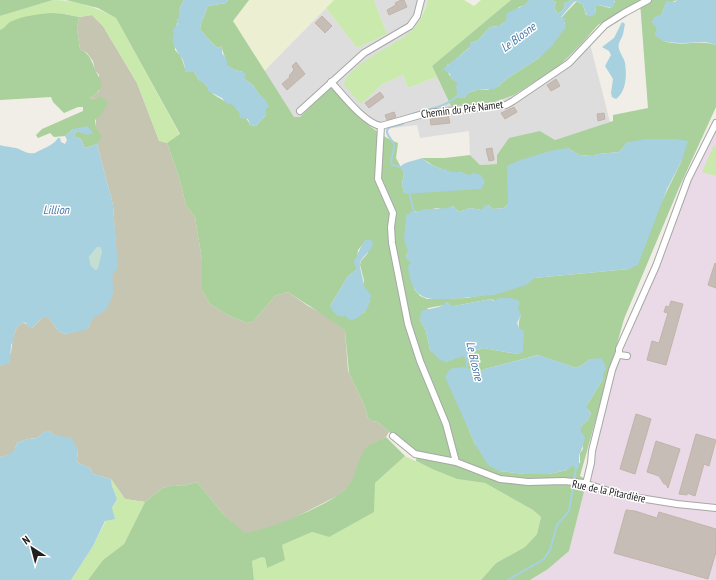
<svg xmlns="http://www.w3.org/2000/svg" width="716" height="580" font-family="'PT Sans Narrow',sans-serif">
<rect width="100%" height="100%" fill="#f1ede7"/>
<path fill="#dedddd" d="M374,0H428L419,22L410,33L386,48L361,103L381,85L403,75L408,88L437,77L451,106L514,95L559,66L588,36L610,122L555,140L540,131L497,164L480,165L470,155L469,131L420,138L417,125L376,130L371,126L294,117L264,71L326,8L357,48L387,34Z"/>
<path fill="#ead9e6" d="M716,131V580H530L548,569L569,551L615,370L651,285L690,181Z"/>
<path fill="#c5c5b2" d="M92,15L103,26L137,83L159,140L167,143L179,177L186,205L195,217L202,260V290L210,304L228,315L247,323L253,322L275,296L288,292L308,306L327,316L345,331L348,371L365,407L368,418L372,421L378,422L389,432L386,437L373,443L356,472L349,486L339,495L294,518L259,531L245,534L223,514L197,482L183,486L173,485L163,488L145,502L125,499L111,479L93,474L90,468L78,463L77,459L78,450L65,438L54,435L49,431H45L37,438L28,439L17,443L14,452L10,455L0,457V366L4,364L11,353L13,337L17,327L23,322L32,328L42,318H49L59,332L66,334L88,328L93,317L111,298L113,290L111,282L116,249L113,205L97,144L101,137L96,127V99L90,98L99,91V75L95,70L93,61L87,53L80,49L77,28L79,17Z"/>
<path fill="#ecefd2" d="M249,0H334L264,71L233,21Z"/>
<path fill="#caeaad" d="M53,0C76,0 96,7 116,18L180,135L167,143L159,141L137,83L103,26L92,15L79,17L64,14L10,23L2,30H0V16Z
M334,0H374L387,34L357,48L326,8Z
M428,0H464L474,6L481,0H511L432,66L437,77L408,88L403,75L381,85L361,104L344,85C345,66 396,45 410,32C419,24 425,11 428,0Z
M714,145L716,146V176L702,172Z
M405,456L432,469L457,479L485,483L533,510L541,517L537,534L525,547L496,563L481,580H254L252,561L262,557L265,558L267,568L282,545L312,532L329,537L375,483Z
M111,479L125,499L145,502L124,544L103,560L88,580H71L93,546L117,499L112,486Z"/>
<path fill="#aad09b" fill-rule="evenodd" d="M0,0H53L0,16Z
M66,0H184L179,9V18L174,34L175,50L180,55L183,62L186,72H194L199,80C205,83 209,88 213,94C217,97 228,103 234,105C238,113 247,116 250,125L256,126L266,115V109L262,97L258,93L253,85L244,79L243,72L235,70L226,65C227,57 222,54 222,46L218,48C213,45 204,34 200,29C201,19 206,15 207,6L226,3L228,0H249L233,21L294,117H300L331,87C351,107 371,133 398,143L396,158L404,173L402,184L404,193L469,176C466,174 462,173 460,172C456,172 453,173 450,172C440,169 431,165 422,158H445L470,155L480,165L497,164V155L509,138L540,131L555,140L613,121V115L648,108L640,2L598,25L582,43L559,66L514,95L494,102L451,106L432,66L511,0H529L526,5L519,7L506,21L499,26L490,27L477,41L470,43V47L450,64L447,65C447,75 451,77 457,82V88L458,96L464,98L468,93L477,90H487L499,86L505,80L539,58L565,24L564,22L561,18L577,1L583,5L586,15L595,14L596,6L598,5L610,8L615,2V0H677L665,5L662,14L652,22L658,29L655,34C657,36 660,38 662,40C677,48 699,39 716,45V107L679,188L624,319L580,476L587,480L569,551L548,569L530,580H481L496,563L525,547L537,534L541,517L533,510L485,483L457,479L432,469L416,461L417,451L389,432L378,422L372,421L368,418L365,407L349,373L345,331C327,316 307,305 288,292L275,296L253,322L247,323L228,315L210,304L202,290V260L195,217L186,205L179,177L167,143L180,134L116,18L98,8ZM628,142L682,160L629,269L534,278L492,295L487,294L467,298L427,299L420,296L414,289L411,262L406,256L408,252L414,211L418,212L437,208L445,210L453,206L459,212L470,208L481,210L488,205L493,209L504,208L508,204V186L568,148L579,155L593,156L599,154L619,152ZM366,240L368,253L361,261L360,265L364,280L363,285L370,301L364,313L330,306L348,276L356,270L358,250ZM491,299L521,315C515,328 523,338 523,351L518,354L483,348L475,351L468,361L464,356H459L446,362L430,350L426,331L420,320L428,308L444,305L447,302L451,306H454ZM538,355L576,368L584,364L590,359L603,379L587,405V409L591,413L588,420L580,427L583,449L580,453V463L570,466L567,470L549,474H525L499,471L475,444L468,428L469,369L474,375L485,369Z
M551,0H572L568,2H566L564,4L565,6L564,9L558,14L554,8L556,2Z
M51,13L64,14L79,17L77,28L80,49C90,54 91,60 95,69C97,75 102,80 101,86C99,92 94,95 90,98L96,99L101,96L108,103L100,116L95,120L96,127L102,137L97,144L85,148L81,139L75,137L74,134L77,131L92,134L73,129L65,136L54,137L50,133L38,138L36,135L42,129L83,111V107H78L64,113L53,102L51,97L0,100V30C4,29 6,25 10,22C22,16 38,14 51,13Z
M386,437L405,456L375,483L374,512L329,537L312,532L282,545L285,560L267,568L265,558L262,557L252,561L254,580H88L103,560L124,544L145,502L163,488L173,485L183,486L197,482L223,514L245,533C267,530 337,503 349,485C356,475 357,462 364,451C368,444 379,440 386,437Z"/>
<path fill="#c4dfd2" d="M97,247H100L102,251L98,269L96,270L91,266L89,257Z"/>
<path fill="#a7d1de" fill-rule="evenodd" d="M184,0H228L226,3L207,6C206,15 201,19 200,29C204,34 213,45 218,48L222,46V53L227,60V65L235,70L243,72L246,75L244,79L253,85L258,93L265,99L269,107L266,109V115L256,126L250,125L248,119L241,118L239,116L240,113L233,105L226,103L222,98L208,91L207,86L199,80L194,72H185C185,66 184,60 180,56C176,48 170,43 174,34L172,31L178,24L176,20L179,18V9Z
M529,0H551L556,2L554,8L558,14L564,9L565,6L564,4L566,1L568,2L572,0H615L613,8L598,5L596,6L595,14L590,17L586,14L583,5L577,1L574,2L561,17L566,19L564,22L566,27L552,46L539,58L505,80L499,86L494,89L477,90L468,93L464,98H458L456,88L457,82L451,79L450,74L443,69L467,50L470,47V43L477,41L490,27L499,26L506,21L507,13C515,9 524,7 529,0Z
M677,0H716V45C712,44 708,42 704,42C691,42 661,47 655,34L657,29L652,22L654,17L662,14L666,1L675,2Z
M622,22L625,24C624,27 624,31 623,34C622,39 617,43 619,49C620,53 624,58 625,63C627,75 626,92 616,99L612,97L611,93L613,79L605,66L611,55L609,51L602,47L614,38Z
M87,126L92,131V134L87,135L77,131L74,134L75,137L81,139L85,148L97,144L113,205L118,268C109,275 114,282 113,291C112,301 107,310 99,315H95L88,328L85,330L66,334L59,332L49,318H42L32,328L28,327L26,323L23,322L17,327L13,337L14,340L11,345L10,363L0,366V145C6,147 14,147 19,149C25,152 28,154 35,153C43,148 53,146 58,138H60L61,142L65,144L67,140L65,136L73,129ZM97,247H100L102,251L98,268L96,270L91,266L89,257Z
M646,139H676L688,141L682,160L667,189L638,265L629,269L534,278C532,280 530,283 528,284C521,287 498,294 492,295C477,296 432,303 422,296C412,291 409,277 408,266L411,262L407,260L406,256L408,252L404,239L406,215L409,214L412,211L416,212C420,211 423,209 428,209C438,208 443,210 453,206L459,212L470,208L481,210L485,205H488L493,209L504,208L508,204L507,166L520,160L553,150L568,148L579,155L593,156L599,154L619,152L628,142Z
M422,158L428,163L441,169H445L451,172H460L469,175L474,173L481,175L485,182L481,189L404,194L402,184L404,173L402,170L401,166C407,161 415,161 422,158Z
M366,240H370L373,242C373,252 362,255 360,263C359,269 364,278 363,285L371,295C370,307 362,320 349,320L346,316C337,318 334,313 330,306L348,276L356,270L354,261C359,254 359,247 366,240Z
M499,298H510L518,300L520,303L518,308L521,315L517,323L519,328L524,331L523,352L518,354L483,348L475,351L468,361L466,360L464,356L446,362L440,360L430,350L426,331L420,320L421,311C429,308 440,309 447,302L449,303L451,306H454L491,299L493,301Z
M539,355L576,368L584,364L590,359L601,358L605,364L606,369L603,374V379L587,405V409L591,413L588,420L580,427L582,433L585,437C584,443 582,448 580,453C578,457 580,463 578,469L574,468L573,465L567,470L549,474H525L499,471L488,465L475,444L445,377L450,369C462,367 466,365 474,374L485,369Z
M45,431H49L54,435L72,438L78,450L77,459L78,463L90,468L93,474L111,479L112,486L117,499L112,508L115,519L105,521L93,546L71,580H0V457C10,455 14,454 17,443L28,439L37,438Z"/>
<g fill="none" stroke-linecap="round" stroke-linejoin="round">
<path stroke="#a7d1de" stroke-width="2" d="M412,114C428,109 448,107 459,94
M403,124L390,127L387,130C386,137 393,139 394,145C395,152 389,158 392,165L404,168
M409,191L414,212
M467,359V370
M508,580L544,559L550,550L557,525L569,511L576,468"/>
</g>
<path fill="#c5bdb6" stroke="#c2b4a9" d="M401,0H404L407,7L389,15L387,10L396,5L395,3Z
M322,16L332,26L325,33L315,23Z
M296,62L305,74L287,90L282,84L290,77L289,76L294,70L292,66Z
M556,79L560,86L551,91L547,85Z
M380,92L384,97L369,108L365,103Z
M514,107L517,112L505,119L501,113Z
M394,112L396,117L387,120L385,115Z
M604,113L605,119L598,121L597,114Z
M448,115L450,123L431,125L430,117Z
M492,148L494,160L489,161L486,149Z
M715,263L716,264V288L708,285Z
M671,301L683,304L666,365L647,360L652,341L659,343L668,313L664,312L666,306L669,307Z
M636,414L651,419L635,474L620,469Z
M696,434L716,440L709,466L704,464L695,496L687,493V495L679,494Z
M656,441L680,449L668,488L666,484H664L659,476L647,472Z
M626,510L635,511L657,518L659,512L716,529V552L708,579L614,553Z"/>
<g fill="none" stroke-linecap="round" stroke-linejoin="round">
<defs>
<path id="street" d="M331,82C342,94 365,124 381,126L427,113L506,105L513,101L569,63L605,25L624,13L648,0
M300,111L364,53L410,26L417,16L421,0
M381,126L378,179L393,213L391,227L392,243L408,324L420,361L446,424L456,462
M627,356L620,355L619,352V349L656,266L688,179L716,123
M393,436L415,454L456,462L500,479L528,482L564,481L584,483L621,495L677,504L716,508
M586,484L591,463L592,451L612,370L619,352"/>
</defs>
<use href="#street" stroke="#a7a7a7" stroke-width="8"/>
<use href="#street" stroke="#fff" stroke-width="6"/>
</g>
<g text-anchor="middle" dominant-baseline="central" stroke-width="3" stroke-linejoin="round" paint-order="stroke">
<g font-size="11" fill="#202020" stroke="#fff">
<text transform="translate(462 109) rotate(-7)">Chemin du Pré Namet</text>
<text transform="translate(609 491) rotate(12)">Rue de la Pitardière</text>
</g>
<g font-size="12" font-style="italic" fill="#4978a9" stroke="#fff">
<text transform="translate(518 37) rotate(-37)">Le Blosne</text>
<text x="56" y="209">Lillion</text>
<text transform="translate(475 361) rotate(77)">Le Blosne</text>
</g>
</g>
<g transform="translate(32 548) rotate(324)" stroke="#ffffff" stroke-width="3" paint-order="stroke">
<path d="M0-3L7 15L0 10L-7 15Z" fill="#202020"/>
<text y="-6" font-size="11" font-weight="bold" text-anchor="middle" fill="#202020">N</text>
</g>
</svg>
